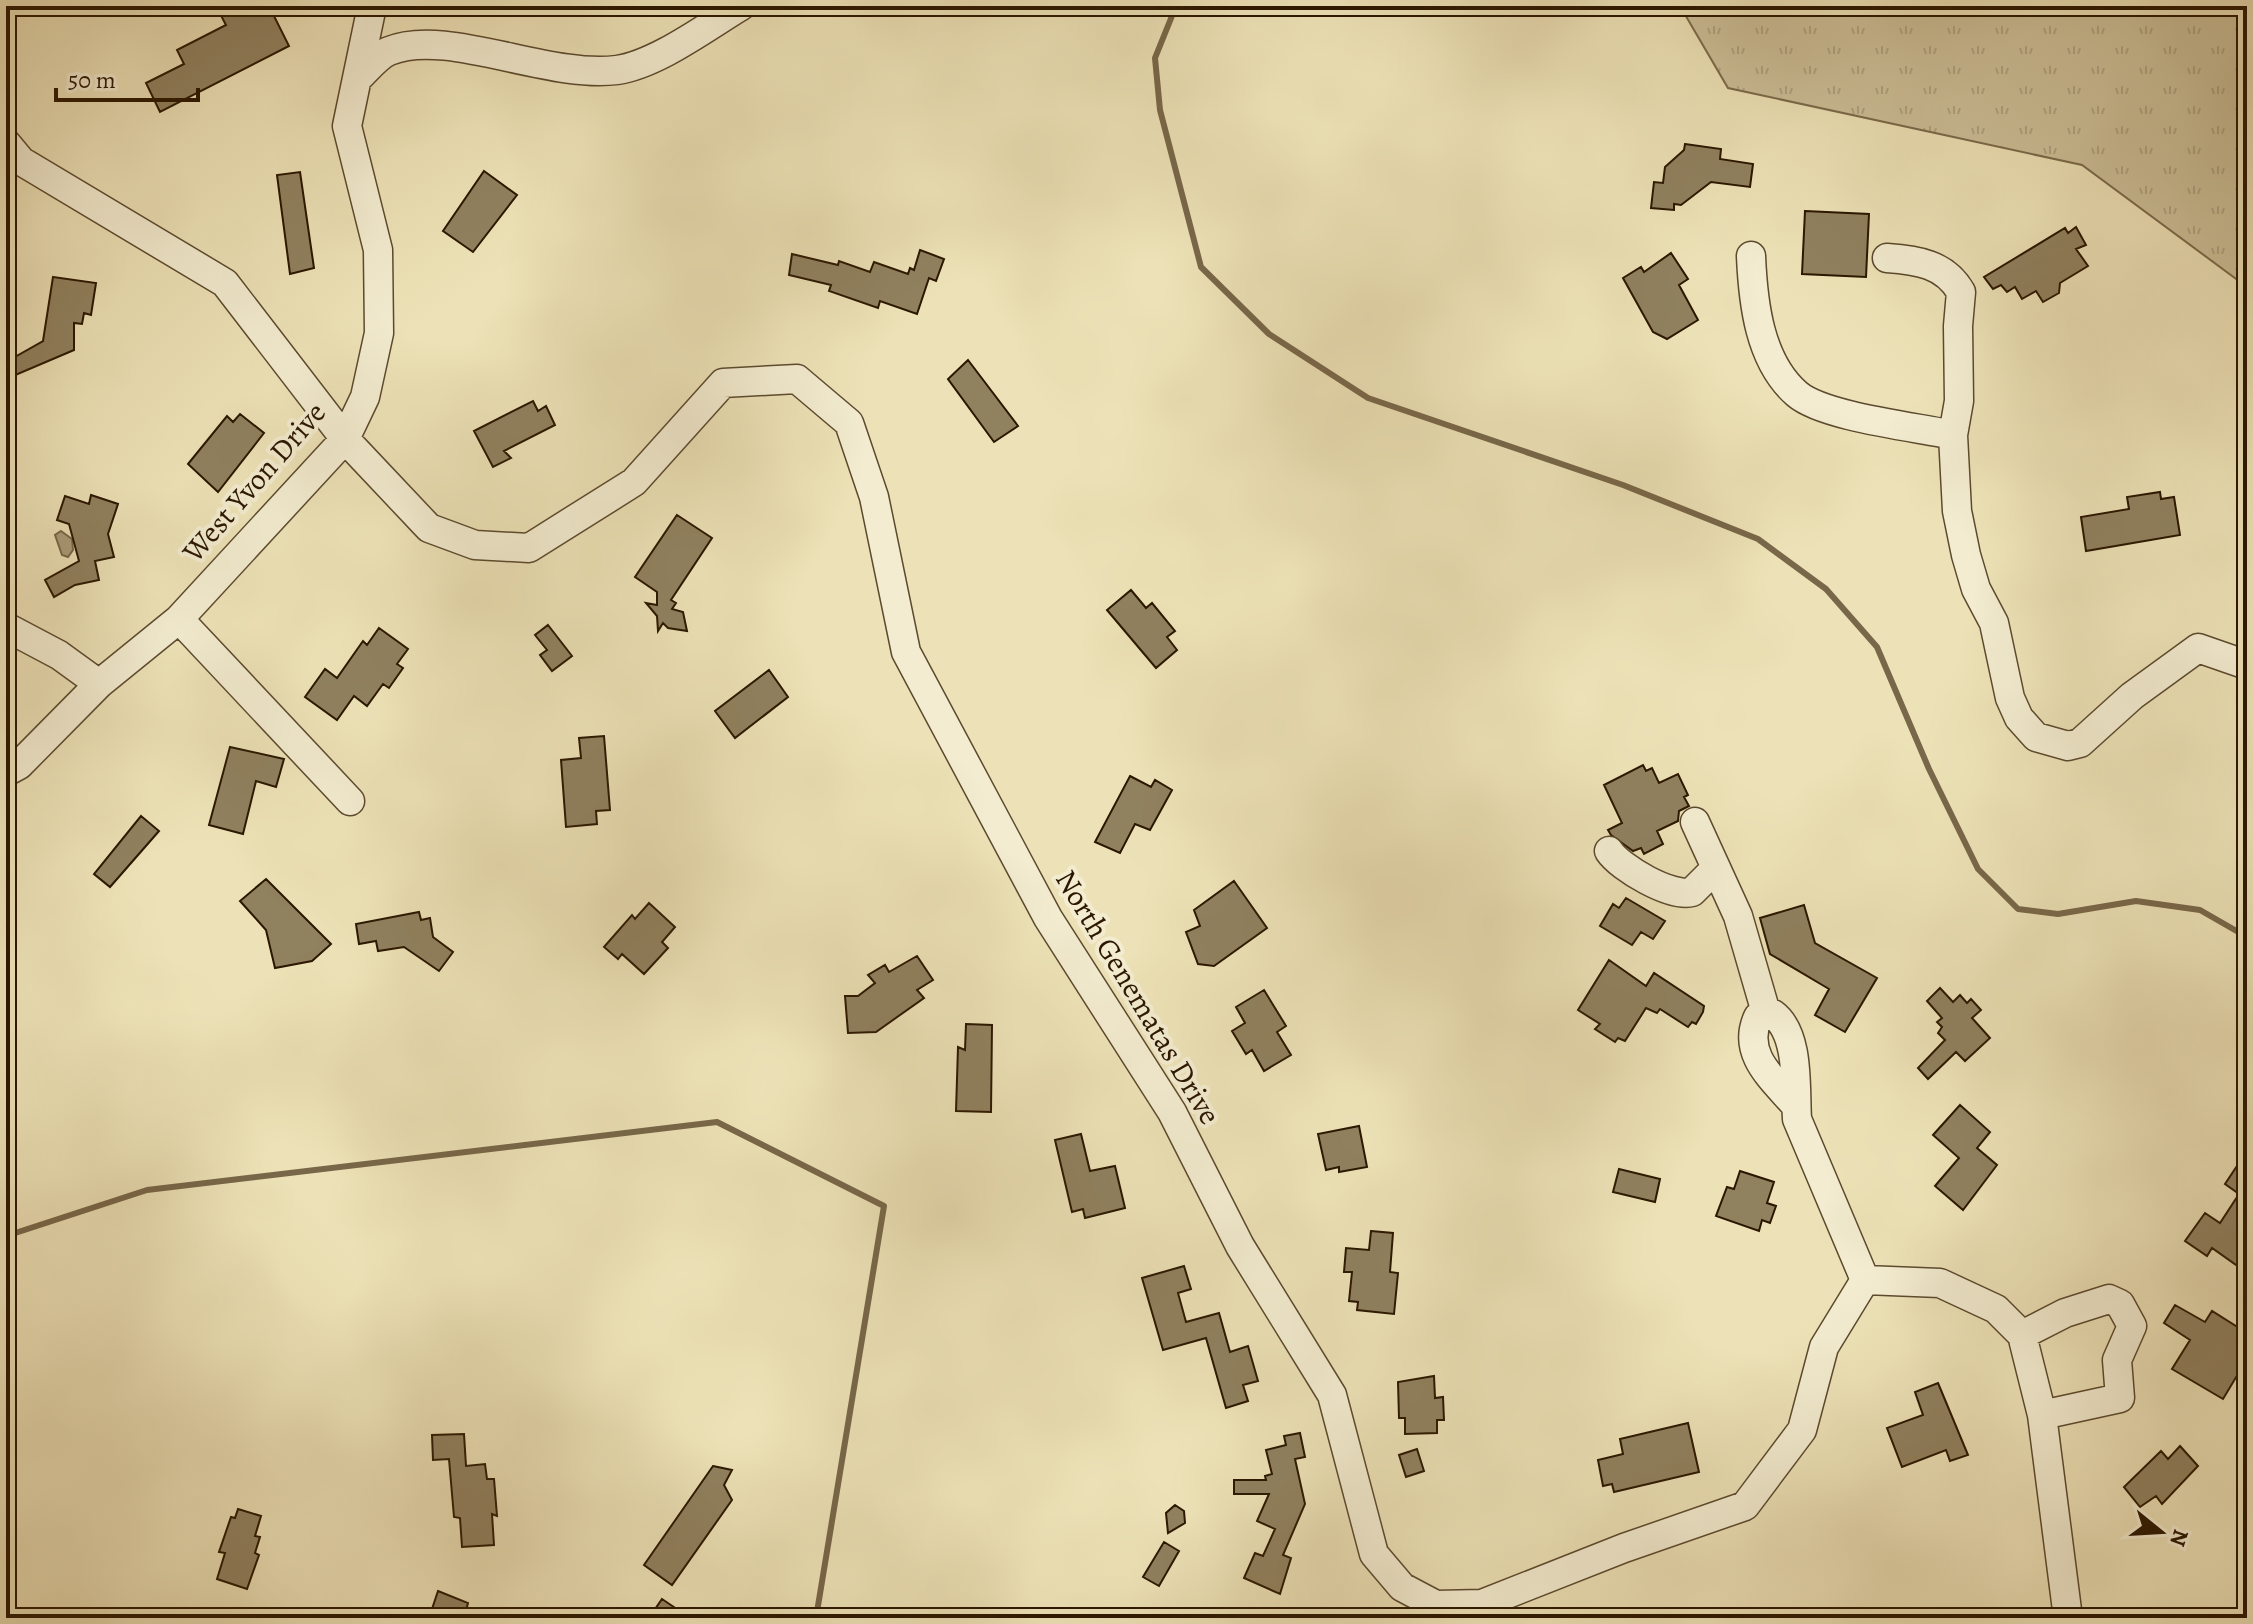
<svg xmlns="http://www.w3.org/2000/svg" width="2253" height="1624" font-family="Alegreya,serif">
<defs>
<pattern id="grass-tufts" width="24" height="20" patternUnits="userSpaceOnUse" patternTransform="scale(2)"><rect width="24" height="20" fill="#ccbf98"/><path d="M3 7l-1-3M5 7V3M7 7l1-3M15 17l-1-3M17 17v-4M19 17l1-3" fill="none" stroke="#afa381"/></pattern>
</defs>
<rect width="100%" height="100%" fill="#ede2b7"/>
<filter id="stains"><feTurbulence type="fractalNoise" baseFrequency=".0025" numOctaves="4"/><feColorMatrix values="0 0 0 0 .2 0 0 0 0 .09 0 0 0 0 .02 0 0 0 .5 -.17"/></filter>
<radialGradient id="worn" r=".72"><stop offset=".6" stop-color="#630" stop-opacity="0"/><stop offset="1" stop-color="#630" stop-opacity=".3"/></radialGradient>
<path fill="url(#grass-tufts)" stroke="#7c6b4c" stroke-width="2" d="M1680,6H2247V287L2082,165L1728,88Z"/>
<path fill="#ab9d79" stroke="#786749" stroke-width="2" d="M61,531L72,539L73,550L68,557L62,555L55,535Z"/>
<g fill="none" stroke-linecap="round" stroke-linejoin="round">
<path stroke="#786749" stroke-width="6" d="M1176,6L1155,58L1160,110L1201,267L1269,334L1368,398L1623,485L1758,539L1826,589L1877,647L1929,769L1978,869L2018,909L2058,914L2136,901L2200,910L2247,937
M6,1236L147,1190L717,1122L884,1206L816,1618"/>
</g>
<path fill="#90815f" stroke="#2b1700" stroke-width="2" d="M216,6H269L289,46L160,112L146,83L184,64L177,50L226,25Z
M1685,144L1721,149L1720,159L1753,164L1750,187L1711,182L1681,205L1674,204V210L1651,208L1654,182L1663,183L1665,167L1684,150Z
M484,171L517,195L473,252L443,231Z
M300,172L314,268L290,274L277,175Z
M1805,211L1869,214L1866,277L1802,274Z
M2076,227L2086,245L2076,249L2088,266L2060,283L2059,293L2043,302L2036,291L2022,299L2015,287L2007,292L2001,285L1993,289L1984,277L2065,228L2068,233Z
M920,250L944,259L936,281L929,278L917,314L880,301L878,308L829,291L831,285L789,275L792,254L838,265L839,261L870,272L874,262L908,274L910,268L914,270Z
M1671,253L1688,279L1679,285L1698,320L1667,339L1653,332L1623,278L1641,267L1644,272Z
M53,277L96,283L91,315L84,313L82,324L74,323V350L6,379V362L43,341Z
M968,360L1018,426L994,442L948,379Z
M533,401L538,411L546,406L555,425L504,451L511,458L493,467L474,431Z
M240,414L264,433L218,492L188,464L227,416L233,422Z
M2160,492L2161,499L2174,497L2180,535L2086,551L2081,517L2129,509L2127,497Z
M91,495L118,504L108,534L114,557L95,561L99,580L75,585L54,597L45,580L79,561L69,524L57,520L65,496L89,504Z
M677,515L712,538L671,600L676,603L672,609L683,612L687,631L668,628L663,623L658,631L657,616L646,603L657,605V592L635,577Z
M1131,590L1146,608L1152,603L1175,631L1167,637L1177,650L1156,668L1107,610Z
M548,625L572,656L552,671L540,655L547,650L535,635Z
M379,628L408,649L397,664L403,668L389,688L383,684L367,706L354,696L337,720L305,697L325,669L337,678L363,641L367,645Z
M769,670L788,697L735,738L715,711Z
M604,736L610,810L596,811L597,824L566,827L561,760L581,758L579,738Z
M230,747L284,759L276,787L256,781L243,834L209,825Z
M1643,765L1646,771L1652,768L1659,783L1678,774L1688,795L1684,797L1689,806L1679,811L1678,821L1657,831L1663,844L1644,854L1641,848L1633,851L1611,835L1608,830L1622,823L1604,785Z
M1130,776L1151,787L1155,780L1172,790L1150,830L1135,824L1120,853L1095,842Z
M141,816L159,831L110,887L94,874Z
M266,879L331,944L312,961L275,968L266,930L240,901Z
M1234,881L1267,928L1214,966L1198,964L1186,932L1200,926L1194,910Z
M1626,898L1665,921L1653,939L1641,932L1632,945L1600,926L1613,904L1619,908Z
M649,903L675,927L662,942L668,948L644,974L622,954L618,959L604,947L632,915L635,919Z
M1804,905L1815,943L1877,978L1845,1032L1815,1015L1829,989L1770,954L1760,918Z
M419,912L421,920L430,918L433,937L453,952L439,971L404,947L378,951L376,941L359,944L356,924Z
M917,956L933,980L917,990L924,998L876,1032L848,1033L845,996H858L875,983L868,975L885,965L889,972Z
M1609,960L1646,986L1654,973L1704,1006L1703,1012L1696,1024L1692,1022L1688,1027L1660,1009L1657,1013L1646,1008L1625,1041L1618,1038L1615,1042L1595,1029L1600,1024L1578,1010Z
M1940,988L1953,1002L1960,995L1967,1003L1971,999L1981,1010L1972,1018L1990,1038L1965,1061L1956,1052L1928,1079L1918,1068L1945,1040L1938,1033L1942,1027L1937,1022L1942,1018L1927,1001Z
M1264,990L1286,1026L1277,1032L1291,1055L1264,1071L1252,1050L1246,1054L1232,1031L1245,1023L1236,1007Z
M966,1024L992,1025L991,1112L956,1111L958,1047L965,1050Z
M1960,1105L1990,1132L1977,1148L1997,1165L1963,1210L1935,1186L1959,1158L1933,1135Z
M1359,1126L1367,1167L1339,1172V1167L1326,1170L1318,1134Z
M1081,1134L1090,1171L1115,1166L1125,1208L1085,1218L1083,1209L1072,1212L1055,1140Z
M2237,1166L2247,1173V1256L2239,1267L2212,1248L2207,1256L2185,1241L2205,1213L2220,1223L2239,1194L2225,1184Z
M1619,1169L1660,1179L1655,1202L1613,1192Z
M1740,1171L1774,1182L1767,1203L1776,1206L1770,1223L1762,1220L1759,1231L1716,1216L1727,1187L1734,1189Z
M1371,1231L1393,1233L1390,1272L1398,1273L1394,1314L1357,1310L1358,1302L1349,1301L1352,1272H1344L1346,1248L1369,1250Z
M1184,1266L1191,1289L1178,1293L1186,1322L1219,1313L1230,1352L1248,1346L1258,1381L1243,1385L1248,1401L1226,1408L1206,1338L1163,1350L1142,1278Z
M2175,1305L2205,1322L2212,1311L2247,1333V1359L2223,1399L2172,1369L2190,1340L2164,1323Z
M1434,1376L1435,1398L1443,1397L1444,1420H1437V1433L1405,1434V1418H1399L1398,1382Z
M1938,1383L1968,1455L1950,1461L1946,1450L1902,1467L1887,1428L1923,1415L1915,1392Z
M1688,1423L1699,1472L1614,1492L1612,1484L1603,1486L1598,1460L1623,1454L1620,1439Z
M1300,1433L1305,1457L1295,1459L1305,1504L1283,1555L1291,1558L1280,1594L1244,1578L1255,1553L1263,1556L1275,1529L1257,1521L1269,1494H1234V1480H1266L1265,1476L1272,1474L1266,1450L1286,1445L1284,1436Z
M464,1434L466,1466L485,1464L487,1479H494L497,1516L492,1514L494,1545L462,1547L460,1518L454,1517L449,1459L433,1460L432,1435Z
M2180,1446L2198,1466L2162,1504L2156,1496L2140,1507L2124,1487L2161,1451L2168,1459Z
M1417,1449L1424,1471L1406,1477L1399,1455Z
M713,1466L732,1470L724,1485L732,1500L672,1585L644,1565Z
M1175,1505L1184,1511L1185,1523L1168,1533L1166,1513Z
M238,1509L261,1516L255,1536L260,1537L255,1553L259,1555L247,1589L217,1579L225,1553L219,1552L231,1517L235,1518Z
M1164,1542L1179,1551L1159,1586L1143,1577Z
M438,1591L468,1603L464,1618H429Z
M662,1599L690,1618H649Z"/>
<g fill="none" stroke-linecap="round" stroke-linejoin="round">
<defs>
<path id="minor" d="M357,79C366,71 377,56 389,51C446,27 547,79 617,70C657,64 706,27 741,6
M6,143L21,161L225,283L345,439L429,528L475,545L529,548L634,482L723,383L797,379L849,423L874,497L906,652L1048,918L1172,1112L1240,1246L1332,1395L1374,1554L1402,1587L1436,1605L1482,1604L1624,1548L1745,1506L1802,1430L1824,1347L1865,1280L1940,1283L1996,1309L2022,1335L2042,1415L2068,1618
M1751,256C1753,302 1759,361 1797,394C1824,417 1916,427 1953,435
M1887,258C1917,260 1945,264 1961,292L1958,326L1959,401L1953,435L1957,511L1966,555L1976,589L1994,623L2010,698L2019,718L2036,737L2068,746L2080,743L2132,696L2198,648L2247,665
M179,619L350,801
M6,627L59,655L99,684
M6,772L19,765L99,684L179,619L345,439L365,397L379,333L378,250L347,126L372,6
M1695,822L1738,916L1767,1016
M1609,851C1620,868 1672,898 1692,892L1716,868
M1796,1106C1773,1079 1741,1054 1758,1017L1773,1014C1800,1034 1795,1088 1797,1119L1865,1280
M2022,1335L2065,1313L2109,1299L2120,1304L2132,1326L2117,1360L2120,1398L2042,1415"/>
</defs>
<use href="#minor" stroke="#5c4a2e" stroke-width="31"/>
<use href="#minor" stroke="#f3ecd0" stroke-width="28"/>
</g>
<g text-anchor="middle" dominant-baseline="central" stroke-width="8" stroke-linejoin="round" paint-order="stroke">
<g font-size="30" fill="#2b1700" stroke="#f3ecd0">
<text transform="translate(254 482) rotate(-49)">West Yvon Drive</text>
<text transform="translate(1138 997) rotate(59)">North Genematas Drive</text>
</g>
</g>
<rect width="2253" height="1624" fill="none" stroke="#ede2b7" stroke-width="32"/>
<rect x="8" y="8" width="2237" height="1608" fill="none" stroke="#2b1700" stroke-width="4"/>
<rect x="16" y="16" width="2221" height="1592" fill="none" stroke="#2b1700" stroke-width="2"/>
<g transform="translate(2161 1532) rotate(108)" stroke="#f3ecd0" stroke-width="6" paint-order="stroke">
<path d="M0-6L14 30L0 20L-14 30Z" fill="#2b1700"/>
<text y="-12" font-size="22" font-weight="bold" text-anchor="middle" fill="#2b1700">N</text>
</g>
<path d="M56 88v12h142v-12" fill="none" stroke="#2b1700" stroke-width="4"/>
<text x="68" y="88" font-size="24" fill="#2b1700" stroke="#f3ecd0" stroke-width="6" paint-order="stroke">50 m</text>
<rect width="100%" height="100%" filter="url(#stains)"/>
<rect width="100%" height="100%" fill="url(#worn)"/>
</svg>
